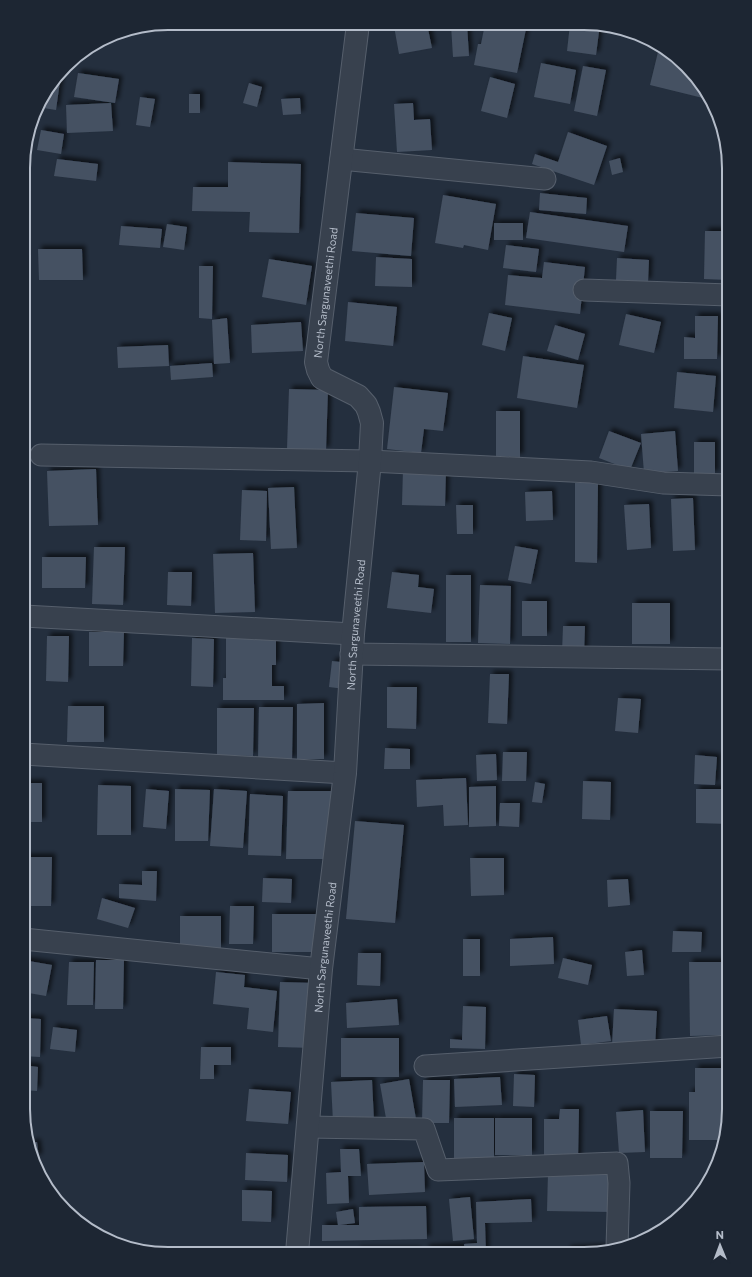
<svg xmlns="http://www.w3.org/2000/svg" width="752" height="1277" font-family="Commissioner,sans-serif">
<defs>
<filter id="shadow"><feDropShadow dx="3.5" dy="-3.5" stdDeviation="2" flood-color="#0009"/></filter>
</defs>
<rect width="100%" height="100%" fill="#242f3e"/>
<path fill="#455162" filter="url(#shadow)" d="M406,24H427L432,48L399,54L394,26Z
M467,24L469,56L453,57L451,25Z
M485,24H527L517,73L474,65L478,44H481Z
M570,24H600L596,55L567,51Z
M659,48L672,53L707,99L650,85Z
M541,63L576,70L570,104L534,97Z
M583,66L606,70L597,116L574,111Z
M78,73L119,79L115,103L74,97Z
M61,74L56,110L37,107L38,104Z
M490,77L515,84L507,118L481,111Z
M249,83L262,87L257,107L243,103Z
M189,94H200V113H189Z
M140,97L155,99L150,127L136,125Z
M300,98L301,114L283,115L281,99Z
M111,103L113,131L67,133L66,105Z
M413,103L414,120L430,119L432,150L397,152L394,104Z
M41,130L64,134L61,154L37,150Z
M568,132L607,146L594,185L532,164L535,154L558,162Z
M620,158L623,172L612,175L609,161Z
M57,159L98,164L96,181L54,176Z
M228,162L301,164L299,233L249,232L250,212L192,211L193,187H228Z
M540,193L587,198L586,214L539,210Z
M443,195L496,204L488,250L464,245L463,248L435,243Z
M530,212L628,226L624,252L526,238Z
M356,213L414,218L411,256L352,251Z
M494,223H523V240H494Z
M167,224L187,227L184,250L163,247Z
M121,226L162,229L160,248L119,245Z
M705,231H729V280L704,279Z
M506,245L539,249L536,272L503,268Z
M38,249H82L83,280H39Z
M376,257L412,259V287L375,286Z
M617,258L649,260L648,282L616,280Z
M269,259L312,266L306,305L262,297Z
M544,262L585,267L580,314L505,305L508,275L542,278Z
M199,266H213L212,319L199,318Z
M348,302L397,307L393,346L345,341Z
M489,313L512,318L505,351L482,345Z
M626,314L661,322L654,353L619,345Z
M695,316H718L717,359H684V337L695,338Z
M227,318L230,363L214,364L212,320Z
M301,322L303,351L252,353L251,325Z
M555,325L585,334L578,360L547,351Z
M168,345L169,366L118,368L117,347Z
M523,356L584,365L577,408L517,398Z
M212,363L213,377L171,380L170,366Z
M677,372L716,376L713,412L674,408Z
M394,387L448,393L443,431L424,429L421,453L387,449Z
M289,389L328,390L326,450L287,449Z
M496,411H520V457L496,456Z
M609,431L641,443L630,470L599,458Z
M675,431L678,471L644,473L641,434Z
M694,442H715V474H694Z
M96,469L98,525L49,526L47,471Z
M403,469L446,470L445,506L402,505Z
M575,483H598L597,563L575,562Z
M294,487L297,548L271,549L268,488Z
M242,490L267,491L266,541L240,540Z
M552,491L553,520L526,521L525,492Z
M693,498L695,550L673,551L671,499Z
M649,504L651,548L627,550L624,505Z
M456,505H473V534H457Z
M515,546L538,550L531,584L508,580Z
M94,547H125L123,605L92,604Z
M253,553L255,612L215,613L213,554Z
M42,557H86L85,588H42Z
M168,572H192L191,606L167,605Z
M392,572L419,575L418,587L434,589L431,613L387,608Z
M446,575H471V642H446Z
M480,585L511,586L510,644L478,643Z
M721,599H729V649H724Z
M522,601H547V636H522Z
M632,603H670V644H632Z
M563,626H585L584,654L562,653Z
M89,632H124L123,666H89Z
M47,636H69L68,682L46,681Z
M192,638L214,639L213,687L191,686Z
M226,638L276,639V665H272V686H284V700H223V678H226Z
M332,661L349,663L345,689L329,687Z
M490,674H509L507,724L488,723Z
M387,687H417L416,729L387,728Z
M618,698L641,699L638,733L615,731Z
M324,703V759H297V704Z
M68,706H104V742H67Z
M259,707H293L292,760L258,759Z
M217,708H254L253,756L217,755Z
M385,748L410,749V769H384Z
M503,752H527L526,781H502Z
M496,754L497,780L477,781L476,755Z
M695,755L717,757L715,785L694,784Z
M466,778L468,825L444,826L443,805L417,807L416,780Z
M583,781L611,782L610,820L582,819Z
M535,782L545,784L542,803L532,802Z
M23,783H42V822H23Z
M98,785L131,786V835H97Z
M496,786V826L469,827V787Z
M146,789L169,791L166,829L143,827Z
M175,789L210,790L208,841H175Z
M214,789L247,791L243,848L210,846Z
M696,789H729V824L696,823Z
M288,791H332L331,859H286Z
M250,794L283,796L281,856L248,855Z
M500,803H520L519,827L499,826Z
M355,821L404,825L395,923L346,919Z
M23,857H52L51,906H23Z
M470,858H504V895L471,896Z
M142,871H157L156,901L119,898V884L142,885Z
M263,878L292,879L291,903L262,902Z
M628,879L630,905L608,907L607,880Z
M102,898L135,908L128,928L97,919Z
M230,906H254L253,944H229Z
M272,914H318V952H272Z
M180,916H221V948L180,947Z
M673,931L702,932L701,952H672Z
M553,937L554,964L510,966V939Z
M463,939H480V976H463Z
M642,950L644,975L627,976L625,952Z
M358,953H381L380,986L357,985Z
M563,958L592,965L588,985L558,978Z
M23,960L52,965L46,996L23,992Z
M96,960H124L123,1009H95Z
M69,962H94L93,1005H67Z
M689,962H723L724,1035L690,1036Z
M216,972L245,975L244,987L277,991L273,1032L247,1029L249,1008L213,1004Z
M280,982L316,983L314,1048L278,1047Z
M397,999L399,1025L347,1028L346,1003Z
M463,1006L486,1007L485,1049L450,1048V1039L462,1040Z
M614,1009L657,1011L655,1047L612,1046Z
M607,1016L611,1041L581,1045L578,1020Z
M23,1018L41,1019L40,1057L23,1056Z
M53,1027L77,1030L75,1052L50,1049Z
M341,1038H399V1077H341Z
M201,1047H231V1065H214V1079H200Z
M23,1065L38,1067L37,1091L23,1090Z
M695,1068H721V1140H689V1092H695Z
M514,1074L535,1075L534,1107L513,1106Z
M500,1077L502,1105L455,1107L454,1079Z
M409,1079L416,1119L387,1124L380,1084Z
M372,1080L374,1121L333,1122L331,1082Z
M423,1080H450L449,1123H422Z
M249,1089L291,1092L288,1124L246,1121Z
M560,1109H579L578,1161L544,1160V1119H559Z
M643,1110L645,1152L619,1153L616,1112Z
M650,1111H683L682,1158H650Z
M454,1118H494V1158H454Z
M495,1118H532V1155H495Z
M37,1142L39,1157L33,1158L30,1143Z
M340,1149H359L361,1176H348L349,1203L327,1204L326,1173L341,1172Z
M246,1153L288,1155L287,1182L245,1180Z
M424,1162L425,1192L369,1195L367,1164Z
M548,1173L614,1174L613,1212L547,1211Z
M242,1190L272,1191L271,1222L242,1221Z
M470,1197L474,1239L453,1241L449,1199Z
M531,1199L532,1222L485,1223L486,1254H465L464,1244L477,1243L476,1202Z
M426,1206L427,1239L322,1241V1225H338L336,1212L353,1209L355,1223L340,1225H359V1207Z
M463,1246V1254H426L425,1248Z
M611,1247V1249L584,1254H567V1249Z
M357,1250H417L418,1254L357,1253Z"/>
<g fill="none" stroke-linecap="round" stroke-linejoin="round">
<defs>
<path id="minor" d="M341,159L545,179
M584,290L729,295
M41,455L370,461L591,472L663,483L729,485
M24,616L353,634
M351,654L729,659
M23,754L345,773
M23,939L321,969
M425,1066L729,1046
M308,1127L424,1129L438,1170L617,1163L619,1183L617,1247"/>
<g id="tertiary">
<path id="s1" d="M297,1253L321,969L345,773L353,634L370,461L372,423L369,412L366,405L358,396L322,378L318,370L316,362L358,24"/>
</g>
</defs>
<use href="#minor" stroke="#565f6c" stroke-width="23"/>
<use href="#tertiary" stroke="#565f6c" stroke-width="24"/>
<use href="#minor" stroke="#38414e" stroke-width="21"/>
<use href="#tertiary" stroke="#38414e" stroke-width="22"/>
</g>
<g text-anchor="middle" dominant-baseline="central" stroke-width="3.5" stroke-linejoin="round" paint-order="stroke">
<g font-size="11" fill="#b4bcc9" stroke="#1d2633">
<text stroke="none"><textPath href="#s1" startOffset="992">North Sargunaveethi Road</textPath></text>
<text stroke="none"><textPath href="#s1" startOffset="631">North Sargunaveethi Road</textPath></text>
<text stroke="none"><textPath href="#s1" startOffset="307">North Sargunaveethi Road</textPath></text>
</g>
</g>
<path d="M0 0H752V1277H0ZM168 30H584A138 138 0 0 1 722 168V1109A138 138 0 0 1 584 1247H168A138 138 0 0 1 30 1109V168A138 138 0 0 1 168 30Z" fill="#1d2633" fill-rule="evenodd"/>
<path fill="none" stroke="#b4bcc9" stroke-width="2" d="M168 30H584A138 138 0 0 1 722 168V1109A138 138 0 0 1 584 1247H168A138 138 0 0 1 30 1109V168A138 138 0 0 1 168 30Z"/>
<g transform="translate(720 1245) rotate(359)" stroke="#1d2633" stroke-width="3" paint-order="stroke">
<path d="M0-3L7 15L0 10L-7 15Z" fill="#b4bcc9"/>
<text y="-6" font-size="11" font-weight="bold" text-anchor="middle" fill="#b4bcc9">N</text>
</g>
</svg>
